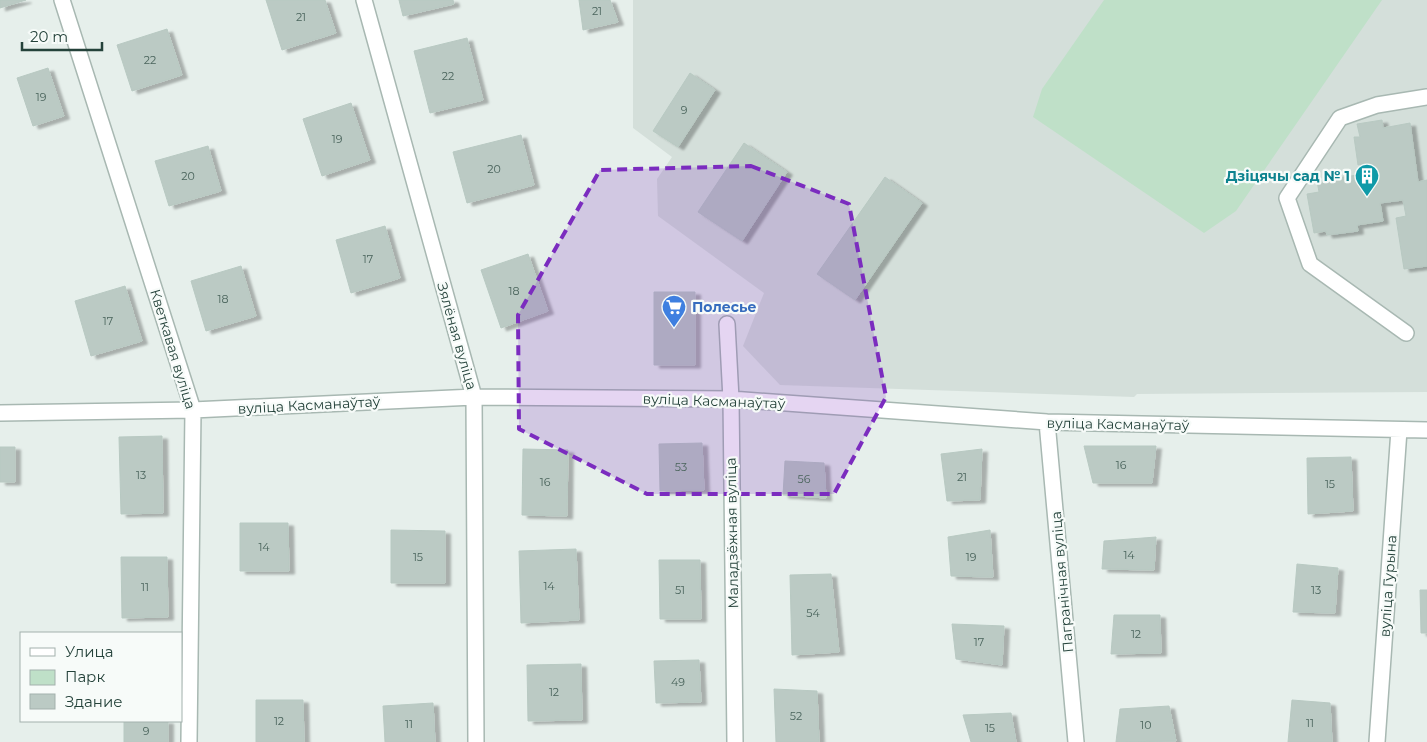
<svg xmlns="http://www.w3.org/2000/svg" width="1427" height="742" font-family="Montserrat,sans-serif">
<defs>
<filter id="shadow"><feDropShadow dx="5.5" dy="3" stdDeviation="1" flood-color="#0004"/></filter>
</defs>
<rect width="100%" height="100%" fill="#e6efeb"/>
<path fill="#d4dfda" d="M633,0H1427V392L1137,394L1134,397L780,385L743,346L764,293L658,216L657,179L672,157L633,128Z"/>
<path fill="#bfe0c8" d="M1104,0H1382L1236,211L1204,233L1033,117L1042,89Z"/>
<path fill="#bbcac4" stroke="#b8c9c2" filter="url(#shadow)" d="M0,0H26L0,8Z
M266,0H325L336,33L282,50Z
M399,0H453L454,4L403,16Z
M579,0H610L618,22L583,30Z
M167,29L182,75L132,91L117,45Z
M467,38L483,100L430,113L414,51Z
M48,68L64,116L33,126L17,78Z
M690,73L715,90L678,147L653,131Z
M351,103L370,160L322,176L303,119Z
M1382,120L1383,128L1410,123L1418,182L1427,180V266L1404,269L1396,218L1406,216L1403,200L1380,203L1383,221L1357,225L1358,231L1327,235L1326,231L1314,233L1307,194L1319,192L1317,181L1364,174L1363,164L1358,165L1354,137H1360L1357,124Z
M521,135L534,185L467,203L453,152Z
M744,143L787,172L742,241L698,212Z
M208,146L221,191L169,206L155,161Z
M885,177L922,203L855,300L817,274Z
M385,226L400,278L351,293L336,240Z
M528,254L548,311L501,328L481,270Z
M241,266L256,316L206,331L191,281Z
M125,286L142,341L91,356L75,301Z
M654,292H695V365H654Z
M162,436L163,513L121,514L119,437Z
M702,443L704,490L660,491L659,444Z
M1084,446H1156L1152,483H1093Z
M0,447H15V482H0Z
M523,449L568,450L567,516L522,515Z
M982,449L980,500L947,501L941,454Z
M1351,457L1353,511L1308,514L1307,458Z
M785,461L824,463L826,498L783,495Z
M240,523H288L289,571H240Z
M391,530L445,531V583H391Z
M990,530L993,577L951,576L948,537Z
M1156,537L1154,570L1102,569L1104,541Z
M576,549L579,620L521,623L519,551Z
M121,557H167L168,617L122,618Z
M659,560H700L701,619H660Z
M1297,564L1338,568L1335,613L1293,612Z
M831,574L839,652L792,655L790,575Z
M1420,590H1427V633H1421Z
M1114,615H1160L1161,653L1111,654Z
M952,624L1004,626L1002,665L956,659Z
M699,660L701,702L656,703L654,661Z
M581,664L582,720L528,721L527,665Z
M774,689L817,691L819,742H776Z
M256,700H303L304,742H256Z
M1292,700L1330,703L1332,742H1288Z
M433,703L435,742H385L383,706Z
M1169,706L1176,741L1116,742L1120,709Z
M1011,713L1016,742H971L963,715Z
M124,721H168V742H124Z"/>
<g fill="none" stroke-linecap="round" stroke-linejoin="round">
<defs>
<path id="minor" d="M62,0L193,410L189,742
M364,0L474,397L476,742
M727,324L731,399L735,742
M1406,333L1310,264L1287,198L1340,118L1377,105L1427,97
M0,413L193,410L474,397L731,399L1047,422L1427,430
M1047,422L1076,742
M1377,742L1399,430"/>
</defs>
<use href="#minor" stroke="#a8b8b2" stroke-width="18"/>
<use href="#minor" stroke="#fff" stroke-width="15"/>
</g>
<path fill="#7b2cbf" fill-opacity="0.2" stroke="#7b2cbf" stroke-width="4" stroke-dasharray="10 6" stroke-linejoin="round" d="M751,166L849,204L886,397L834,494H647L519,429L518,315L600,170Z"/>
<defs>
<symbol id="building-pin" viewBox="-11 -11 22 30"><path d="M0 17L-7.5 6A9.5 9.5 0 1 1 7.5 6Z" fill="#0f9aa8" stroke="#f7fbf9"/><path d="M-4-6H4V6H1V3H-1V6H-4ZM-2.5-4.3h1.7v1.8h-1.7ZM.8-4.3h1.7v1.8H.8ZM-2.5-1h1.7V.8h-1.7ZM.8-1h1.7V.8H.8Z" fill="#fff"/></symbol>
<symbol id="supermarket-pin" viewBox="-11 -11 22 30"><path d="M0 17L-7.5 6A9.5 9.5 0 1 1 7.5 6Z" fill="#3f7fe0" stroke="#f7fbf9"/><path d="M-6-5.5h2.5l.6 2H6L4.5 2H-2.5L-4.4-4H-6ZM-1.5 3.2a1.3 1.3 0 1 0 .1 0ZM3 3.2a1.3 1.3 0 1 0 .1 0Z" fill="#fff"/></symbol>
</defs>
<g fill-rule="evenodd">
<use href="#building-pin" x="1353" y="162" width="28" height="38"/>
<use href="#supermarket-pin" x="660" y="293" width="28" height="38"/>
</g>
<g text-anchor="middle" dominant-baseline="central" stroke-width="4.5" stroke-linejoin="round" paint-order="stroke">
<g font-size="11" fill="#4a645c">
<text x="597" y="11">21</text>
<text x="301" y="17">21</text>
<text x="150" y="60">22</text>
<text x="448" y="76">22</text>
<text x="41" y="97">19</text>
<text x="684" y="110">9</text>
<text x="337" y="139">19</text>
<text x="494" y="169">20</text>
<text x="188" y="176">20</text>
<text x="368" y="259">17</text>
<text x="514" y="291">18</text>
<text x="223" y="299">18</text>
<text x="108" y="321">17</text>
<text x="1121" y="465">16</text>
<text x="681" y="467">53</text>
<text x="141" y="475">13</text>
<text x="962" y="477">21</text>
<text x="804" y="479">56</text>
<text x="545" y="482">16</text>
<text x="1330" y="484">15</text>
<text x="264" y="547">14</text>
<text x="1129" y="555">14</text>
<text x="418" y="557">15</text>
<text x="971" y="557">19</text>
<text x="549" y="586">14</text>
<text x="145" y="587">11</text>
<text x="680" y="590">51</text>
<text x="1316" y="590">13</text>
<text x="813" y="613">54</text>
<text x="1136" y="634">12</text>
<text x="979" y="642">17</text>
<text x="678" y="682">49</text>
<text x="554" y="692">12</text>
<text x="796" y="716">52</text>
<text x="279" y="721">12</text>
<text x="1310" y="723">11</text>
<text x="409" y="724">11</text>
<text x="1146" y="725">10</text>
<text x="990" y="728">15</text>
<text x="146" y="731">9</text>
</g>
<g font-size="14" font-weight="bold" fill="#0d838f" stroke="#f7fbf9" text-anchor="end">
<text x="1350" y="176">Дзіцячы сад № 1</text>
</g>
<g font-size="14" font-weight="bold" fill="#366cbe" stroke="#f7fbf9" text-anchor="start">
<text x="692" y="307">Полесье</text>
</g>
<g font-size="14" fill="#24423a" stroke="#f7fbf9">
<text transform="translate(457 336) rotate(74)">Зялёная вуліца</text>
<text transform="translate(173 349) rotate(73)">Кветкавая вуліца</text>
<text transform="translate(714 401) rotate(2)">вуліца Касманаўтаў</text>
<text transform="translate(309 405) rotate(-3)">вуліца Касманаўтаў</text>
<text transform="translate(1118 424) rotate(1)">вуліца Касманаўтаў</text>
<text transform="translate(732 533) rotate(-91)">Маладзёжная вуліца</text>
<text transform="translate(1062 582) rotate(-95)">Пагранічная вуліца</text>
<text transform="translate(1388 586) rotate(-86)">вуліца Гурына</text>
</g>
</g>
<rect x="20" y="632" width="162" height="90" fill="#f7fbf9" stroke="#a3b1ad"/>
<rect x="30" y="648" width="25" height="8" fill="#ffffff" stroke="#a3b1ad"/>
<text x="65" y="657" font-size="15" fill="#24423a">Улица</text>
<rect x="30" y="670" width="25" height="15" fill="#bfe0c8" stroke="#a3b1ad"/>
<text x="65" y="682" font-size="15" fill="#24423a">Парк</text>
<rect x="30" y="694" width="25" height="15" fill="#bbcac4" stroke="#a3b1ad"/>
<text x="65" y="707" font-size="15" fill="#24423a">Здание</text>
<path d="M22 42v8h80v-8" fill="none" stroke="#24423a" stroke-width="2.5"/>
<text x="30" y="42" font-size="15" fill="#24423a" stroke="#f7fbf9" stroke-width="4" paint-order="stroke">20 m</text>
</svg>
